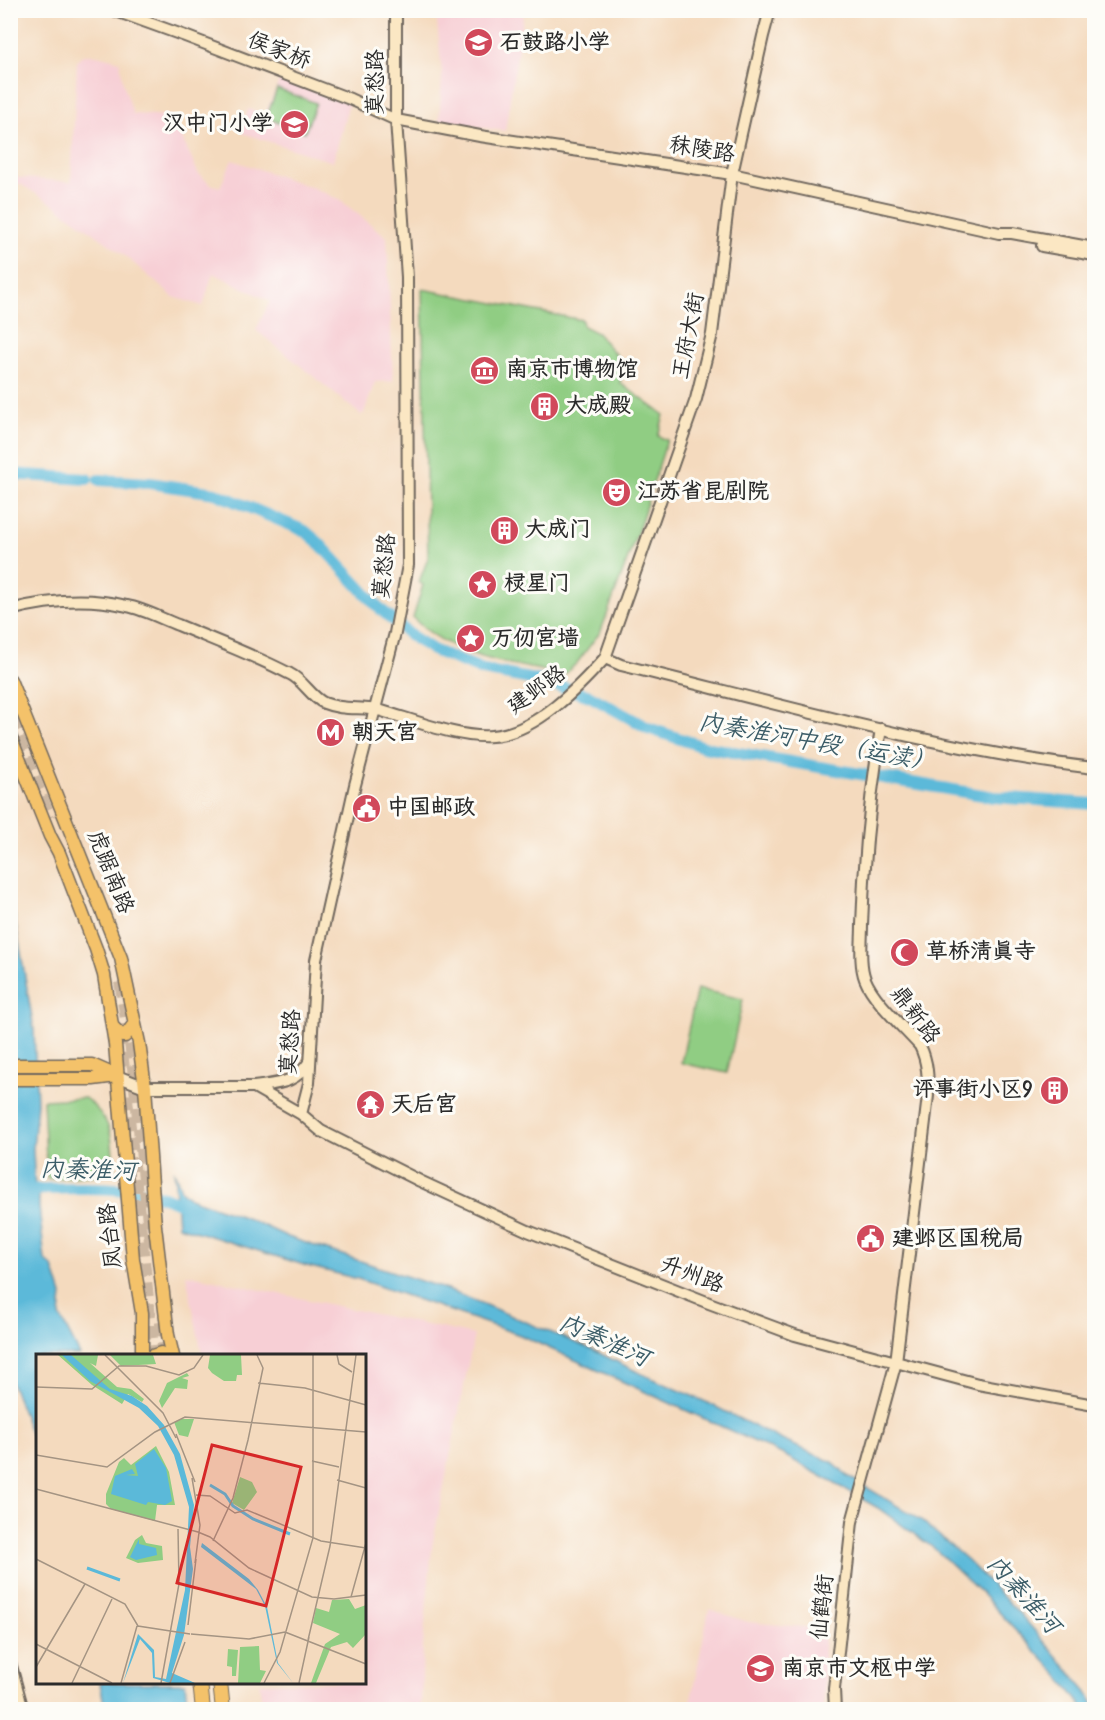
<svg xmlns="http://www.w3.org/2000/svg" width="1105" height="1720" font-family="Mynerve,'LXGW WenKai TC',sans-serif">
<rect width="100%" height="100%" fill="#fdfcf7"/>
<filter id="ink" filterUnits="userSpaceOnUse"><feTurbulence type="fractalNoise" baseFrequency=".0167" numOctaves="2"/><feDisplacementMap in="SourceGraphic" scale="12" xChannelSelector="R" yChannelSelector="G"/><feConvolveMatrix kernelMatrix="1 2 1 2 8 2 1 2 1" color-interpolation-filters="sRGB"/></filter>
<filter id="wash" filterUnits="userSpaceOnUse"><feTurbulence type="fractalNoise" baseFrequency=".008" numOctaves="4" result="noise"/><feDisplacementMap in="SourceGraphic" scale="24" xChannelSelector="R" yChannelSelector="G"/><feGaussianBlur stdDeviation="1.35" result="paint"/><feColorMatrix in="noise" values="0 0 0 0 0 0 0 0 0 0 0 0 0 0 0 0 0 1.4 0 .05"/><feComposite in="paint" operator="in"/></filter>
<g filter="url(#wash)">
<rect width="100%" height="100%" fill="#f4dabe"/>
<path fill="#f7cfd5" d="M436,11H524L505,131L439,121L442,75Z
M85,55H97L120,61L123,82L133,114L172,116L198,173L210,184L220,187L232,160L314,188L340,200L387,237L393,381L375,382L364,413L361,415L256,330L270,301L213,273L203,306L173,297L123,254L50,202L20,184H11V177L71,182L77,62L81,56Z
M282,74L350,99L333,162L242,133L248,109L265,114Z
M186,1274L474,1335L432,1547L423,1646L421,1709H263L259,1683L364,1682V1356L202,1355Z
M709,1609L748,1622L824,1629V1709H689Z"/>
<path fill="#90cd83" stroke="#5e7c57" stroke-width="1.5" d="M277,89L316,103L305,132L266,118Z
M422,289L582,320L583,326L597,333L624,364L620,383L664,415L658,436L667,440L639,528L601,631L577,663L565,674C513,665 452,658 413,618L423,585L419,582L428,558Z
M697,989L743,999L727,1073L681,1063Z
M85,1098C115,1122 112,1139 114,1174L47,1179L43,1100Z"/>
<path fill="#5bb9d9" stroke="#437282" stroke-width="1.5" d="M10,889L34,1029L37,1103L33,1149L35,1190L39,1189V1207L45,1260L53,1267L62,1295L60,1316L80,1355L38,1356L37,1450L11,1382Z
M174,1170L181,1190L190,1198L249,1219L288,1237L445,1289L483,1304L595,1351L642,1374L706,1402L784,1441L832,1462L846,1475L921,1520L967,1560L1022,1616L1084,1688L1094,1704V1709H1084L1059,1676L983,1595L936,1550L878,1508L784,1455L520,1335L358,1279L307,1266L178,1226Z
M100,1683H185L188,1709H105Z"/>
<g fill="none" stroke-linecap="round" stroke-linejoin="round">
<path stroke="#5bb9d9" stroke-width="12" d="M10,474L87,479
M99,480L150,483L215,493L305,531L318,542L378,607L410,635L433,650L483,670L546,682L590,696L648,728L704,747L994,797L1094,804
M10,1191C58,1188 150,1181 189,1209"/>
</g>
</g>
<g filter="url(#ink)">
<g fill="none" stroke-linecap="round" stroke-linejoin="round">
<path stroke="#ccb7a1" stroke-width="14" stroke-dasharray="14 7" stroke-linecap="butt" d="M10,719L49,818
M121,982L133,1056L152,1252
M119,1032L153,1356
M161,1322L165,1356"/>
<defs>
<path id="secondary" d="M113,10L185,36L350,99L396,120L480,136L732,174L999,233H1012L1094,248
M1042,246L1094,255
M10,610C48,600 89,597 127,606C144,609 162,619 178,625C216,641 254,655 290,674C303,680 311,697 324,703C343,711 364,706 382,711C413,720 461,739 492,736C535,733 578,688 605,658L696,399L712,334L732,174L763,36L770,10
M605,658L621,665C776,703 936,750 1094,768
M117,1076L145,1087H254L301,1114L321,1131L420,1181L528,1231L709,1303L795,1335L978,1384L1094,1405
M254,1087C279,1083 295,1084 310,1061
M301,1114L309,1083L316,960L355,785L395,633L408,565L407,277L396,120V10
M10,1662L23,1710
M835,1710L834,1689L852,1522L896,1362L928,1096C928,1078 928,1062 920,1046C904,1028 873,1000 865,979C859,963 862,942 862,925C864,859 870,794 881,729"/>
<path id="primary" d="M10,680L121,958L139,1043L145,1087L155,1226L168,1335L173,1356
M10,736L50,836L59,853L96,949L104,975L115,1044L133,1259L142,1313V1356
M112,1026L122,1036H125L135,1023
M10,1065H92L117,1076
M10,1079H93L116,1076
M152,1356L161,1353L169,1356"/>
<path id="highway" d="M200,1682L203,1710
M220,1682L223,1710"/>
</defs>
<use href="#secondary" stroke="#71685e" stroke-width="14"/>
<use href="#primary" stroke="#71685e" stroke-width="15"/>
<use href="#highway" stroke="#71685e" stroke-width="16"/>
<use href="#secondary" stroke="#fbe7c3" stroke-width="10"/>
<use href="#primary" stroke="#f4c26a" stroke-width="12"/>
<use href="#highway" stroke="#f4c26a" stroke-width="14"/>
</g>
</g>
<defs>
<symbol id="school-disc" viewBox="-11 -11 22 22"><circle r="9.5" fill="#d1495b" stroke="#fdfcf7"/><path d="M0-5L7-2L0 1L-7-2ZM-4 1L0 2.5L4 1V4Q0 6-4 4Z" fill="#fff"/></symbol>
<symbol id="museum-disc" viewBox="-11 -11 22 22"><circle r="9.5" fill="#d1495b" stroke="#fdfcf7"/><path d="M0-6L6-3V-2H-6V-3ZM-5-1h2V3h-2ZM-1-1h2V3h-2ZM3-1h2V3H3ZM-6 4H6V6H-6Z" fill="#fff"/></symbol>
<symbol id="building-disc" viewBox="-11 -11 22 22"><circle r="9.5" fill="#d1495b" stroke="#fdfcf7"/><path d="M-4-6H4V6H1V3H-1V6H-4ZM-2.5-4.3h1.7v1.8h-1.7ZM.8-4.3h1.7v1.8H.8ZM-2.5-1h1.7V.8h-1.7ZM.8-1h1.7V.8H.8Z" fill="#fff"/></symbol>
<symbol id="theatre-disc" viewBox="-11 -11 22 22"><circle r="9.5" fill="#d1495b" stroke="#fdfcf7"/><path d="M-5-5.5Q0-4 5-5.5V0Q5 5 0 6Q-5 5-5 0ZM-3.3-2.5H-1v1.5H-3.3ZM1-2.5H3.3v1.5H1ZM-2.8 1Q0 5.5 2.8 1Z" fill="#fff"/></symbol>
<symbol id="sight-disc" viewBox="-11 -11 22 22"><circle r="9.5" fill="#d1495b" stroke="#fdfcf7"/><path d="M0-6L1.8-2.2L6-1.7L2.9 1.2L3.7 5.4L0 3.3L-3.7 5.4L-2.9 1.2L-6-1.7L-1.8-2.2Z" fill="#fff"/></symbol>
<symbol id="metro-disc" viewBox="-11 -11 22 22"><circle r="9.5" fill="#d1495b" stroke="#fdfcf7"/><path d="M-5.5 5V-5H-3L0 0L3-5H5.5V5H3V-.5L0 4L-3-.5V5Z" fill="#fff"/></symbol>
<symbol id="civic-disc" viewBox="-11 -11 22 22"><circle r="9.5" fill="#d1495b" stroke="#fdfcf7"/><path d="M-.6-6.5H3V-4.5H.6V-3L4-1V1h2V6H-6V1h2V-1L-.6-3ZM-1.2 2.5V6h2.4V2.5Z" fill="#fff"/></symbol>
<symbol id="mosque-disc" viewBox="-11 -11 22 22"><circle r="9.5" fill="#d1495b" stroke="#fdfcf7"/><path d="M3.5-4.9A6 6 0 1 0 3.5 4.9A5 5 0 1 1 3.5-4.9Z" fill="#fff"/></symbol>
<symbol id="temple-disc" viewBox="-11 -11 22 22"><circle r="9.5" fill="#d1495b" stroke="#fdfcf7"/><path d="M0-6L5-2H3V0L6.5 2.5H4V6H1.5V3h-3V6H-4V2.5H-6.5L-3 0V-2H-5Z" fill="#fff"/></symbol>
</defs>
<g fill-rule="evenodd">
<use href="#school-disc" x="462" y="26" width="33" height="33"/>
<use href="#school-disc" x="278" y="108" width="33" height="33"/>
<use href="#museum-disc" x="468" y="354" width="33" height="33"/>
<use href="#building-disc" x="528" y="390" width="33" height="33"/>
<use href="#theatre-disc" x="600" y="476" width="33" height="33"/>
<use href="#building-disc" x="488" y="514" width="33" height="33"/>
<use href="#sight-disc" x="466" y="568" width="33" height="33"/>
<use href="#sight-disc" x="454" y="622" width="33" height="33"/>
<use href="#metro-disc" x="314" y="716" width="33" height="33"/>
<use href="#civic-disc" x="350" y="792" width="33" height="33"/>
<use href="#mosque-disc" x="888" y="936" width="33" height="33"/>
<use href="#building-disc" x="1038" y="1074" width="33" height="33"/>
<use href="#temple-disc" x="354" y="1088" width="33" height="33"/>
<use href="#civic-disc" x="854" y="1222" width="33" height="33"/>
<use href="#school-disc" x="744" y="1652" width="33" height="33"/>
</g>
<g text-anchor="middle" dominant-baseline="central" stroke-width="6" stroke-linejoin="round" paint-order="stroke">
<g font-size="22" font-weight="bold" fill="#2b2b2b" stroke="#fdfcf7" text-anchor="start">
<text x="500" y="43">石鼓路小学</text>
<text x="273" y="124" text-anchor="end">汉中门小学</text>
<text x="506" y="370">南京市博物馆</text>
<text x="565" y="406">大成殿</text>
<text x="637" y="492">江苏省昆剧院</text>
<text x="525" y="530">大成门</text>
<text x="504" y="584">棂星门</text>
<text x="491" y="639">万仞宫墙</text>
<text x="352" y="733">朝天宫</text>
<text x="387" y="808">中国邮政</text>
<text x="926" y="952">草桥清真寺</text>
<text x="1033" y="1090" text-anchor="end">评事街小区9</text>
<text x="391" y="1105">天后宫</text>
<text x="892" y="1239">建邺区国税局</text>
<text x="782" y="1669">南京市文枢中学</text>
</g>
<g font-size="22" fill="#2b2b2b" stroke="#fdfcf7">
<text transform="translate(279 51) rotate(21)">侯家桥</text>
<text transform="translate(376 82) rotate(-90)">莫愁路</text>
<text transform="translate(702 150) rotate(9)">秣陵路</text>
<text transform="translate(689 336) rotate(-79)">王府大街</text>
<text transform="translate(385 566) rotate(-84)">莫愁路</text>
<text transform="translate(537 690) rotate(-36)">建邺路</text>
<text transform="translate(110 872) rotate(68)">虎踞南路</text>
<text transform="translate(915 1015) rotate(53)">鼎新路</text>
<text transform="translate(291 1042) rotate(-86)">莫愁路</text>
<text transform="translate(111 1236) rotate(-96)">凤台路</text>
<text transform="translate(692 1275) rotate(21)">升州路</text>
<text transform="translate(823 1607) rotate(-84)">仙鹤街</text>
</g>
<g font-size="24" font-style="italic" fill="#3c5d68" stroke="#fdfcf7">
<text transform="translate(817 743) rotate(10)">内秦淮河中段（运渎）</text>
<text transform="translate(88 1171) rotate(2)">内秦淮河</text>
<text transform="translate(604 1341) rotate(24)">内秦淮河</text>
<text transform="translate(1023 1595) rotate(48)">内秦淮河</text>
</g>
</g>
<g transform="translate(36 1354)">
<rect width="330" height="330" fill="#f4dabe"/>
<path d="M22,1H62L60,12L54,9L81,33L95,35L108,45L106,48L92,40L86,50L56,31ZM74,1H117L120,10L85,12ZM174,1H205L206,21H201L200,27H188L176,19L172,14ZM151,19L153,22L146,24L152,26L151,35L139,34L126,54L123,47L131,29ZM145,65H158L152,83L143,81L138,68ZM120,92L133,118L139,151H121L119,167L75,155L70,150V140L83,108L88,104L95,111ZM204,123L216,128L221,138L208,156L196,149ZM106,181L110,189L126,192L127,206L102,209L90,204L99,186ZM313,245L319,255L330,251V280L317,294L311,288L295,293L280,329H275L289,290L304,280L277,269L280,254L293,258L296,246ZM223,292L224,316L230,317L224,329H202L204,293ZM192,295L202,296L200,322H196V313L191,312Z" fill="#90cd83"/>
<path d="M26,1H35L74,35L96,42L111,52L128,71L144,100L158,151L154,193L157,215L148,281L136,319L159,329H134L117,324L116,299L104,285L87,329L102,280L118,296L119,323L130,325L149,236L153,153L138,101L122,72L103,54L54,27ZM118,95L130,114L136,147L129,151L112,148L110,151L75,140L79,122L96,115L99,120L90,121L102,122L99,110ZM103,185V190L120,194L121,201L100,206L94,203ZM166,189L213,225L222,236L231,253L242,309L257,329L241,309L229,252L220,235L165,193Z" fill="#5bb9d9"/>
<path fill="none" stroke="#5bb9d9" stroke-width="3" d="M174,131L189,140L197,152L217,165L254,180M51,214L84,226"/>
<path fill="none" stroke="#a49483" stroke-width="1.5" d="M69,1L127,59L140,84M301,1L303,10L316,18M222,29L269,34L330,51M0,33L56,35L83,12H110L143,21L158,14L167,1M140,80L159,128M0,101L71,113L119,78L149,63L330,78M276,107L303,113M156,124L164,171L159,209M301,126L330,134M0,135L162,178L174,183L213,214L276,243L298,245L330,241M160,141L174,142L199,159L211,156L285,187L330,194M177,187L197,144L212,86L227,14L221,1M0,205L89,250L102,272L154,280M315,243L330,189M152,271L160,205M249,278L330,310M155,280L213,285L249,278M272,286L294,192L320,1M0,290L76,329M0,313L49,230M36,329L76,245M85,329L101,272M125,329L143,230L142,175M134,329L149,288M228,329L244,298L277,184V1M263,329L273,283"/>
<path fill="#d62828" fill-opacity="0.15" stroke="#d62828" stroke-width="3" d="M176,91L265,113L230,252L141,229Z"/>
<rect width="330" height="330" fill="none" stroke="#2b2b2b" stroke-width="3"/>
</g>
<rect width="1105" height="1720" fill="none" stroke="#fdfcf7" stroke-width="36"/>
</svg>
